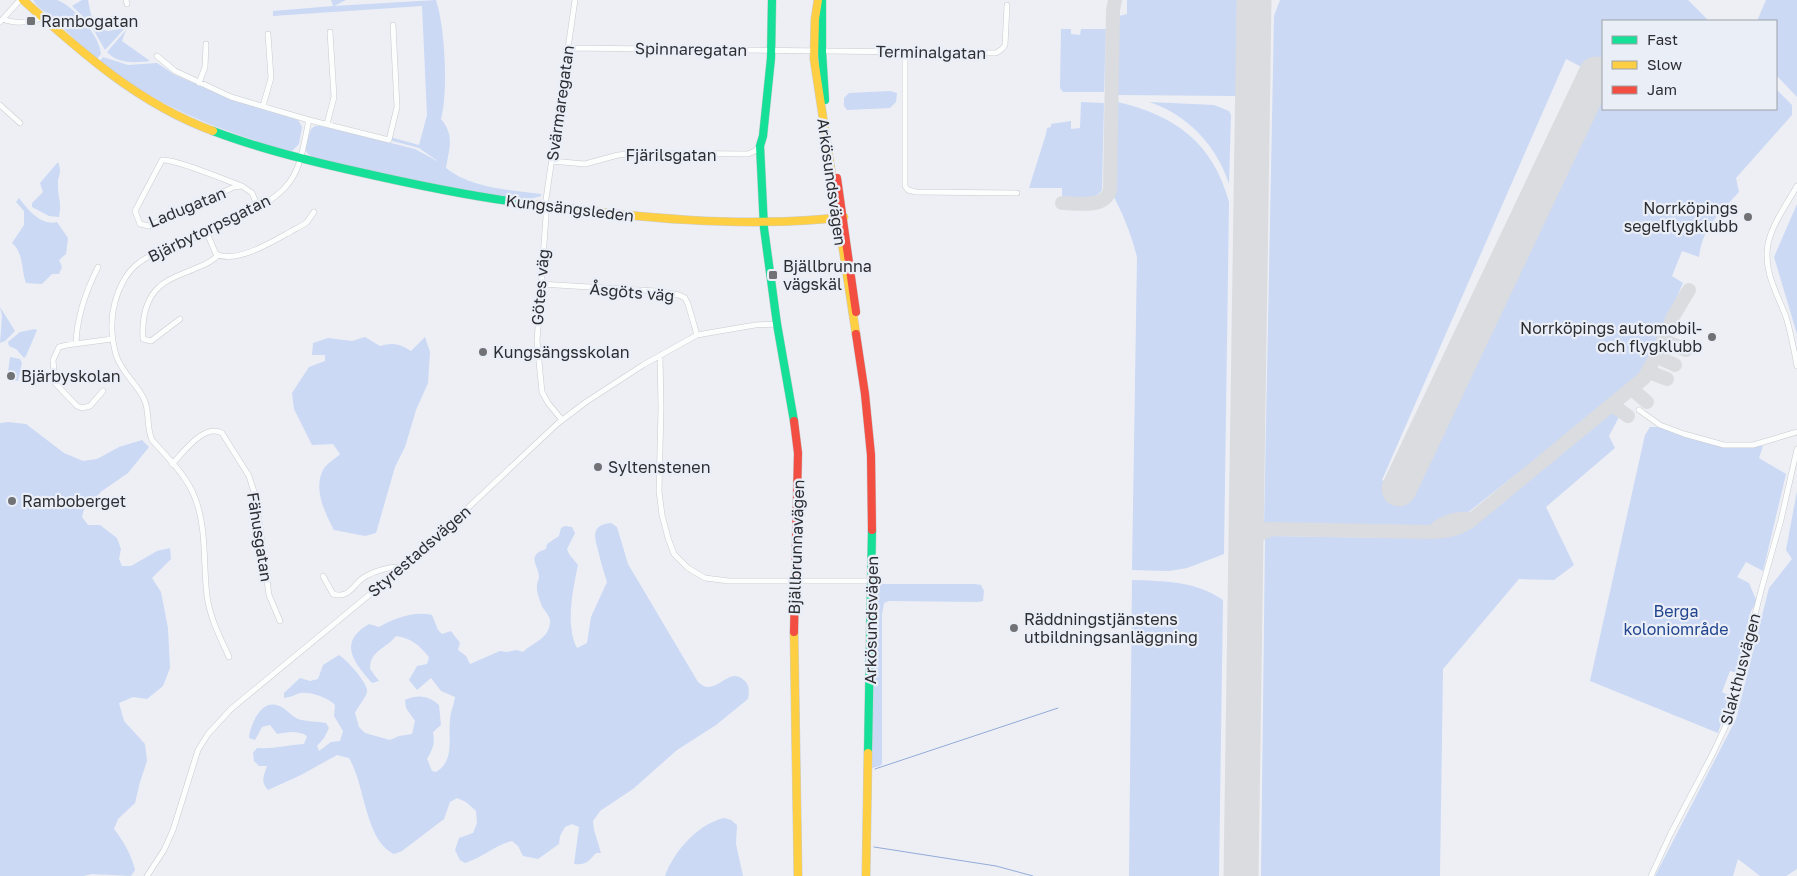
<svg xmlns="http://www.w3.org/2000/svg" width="1797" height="876" font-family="'Golos Text',sans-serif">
<rect width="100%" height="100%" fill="#edeff4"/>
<path fill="#cbd9f5" d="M33,0C41,0 50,0 57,0C74,6 100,36 101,54L97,59C81,46 68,32 53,19C47,12 37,8 33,0Z
M82,0H88L91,15L108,29L91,24L72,6Z
M331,0H346L334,6L436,0C437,4 438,7 439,11C445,38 448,93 441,119C455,136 449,148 446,168L439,162C467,189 505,189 541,194V196L530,199L455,191L315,159L307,153L305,147L311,129L315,126H322L415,149L439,162L419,148L389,140L390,137L419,145L427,115L422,6L273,16V11L333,6Z
M1127,0H1237L1236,96L1117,95L1119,16L1127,14Z
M1280,0H1688L1709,21H1603V78L1566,59L1382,480L1411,495L1603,91V109H1776V89L1792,105V115L1736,178L1739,192C1719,214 1703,226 1699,257L1682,251L1672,276L1683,283L1650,359L1638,378L1466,514L1449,516L1427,528L1363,530L1264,527L1274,16Z
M1766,0H1797V97L1776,75V21H1757Z
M92,27L108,31L125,28L105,50Z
M1061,29H1071V34L1080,35L1081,29H1106L1104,92H1063L1060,88Z
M126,30L122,41L150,61C135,63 118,64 107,52Z
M103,57L128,65L157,63L175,75L233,100L298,120L302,127L299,144L292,151L281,149C212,127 158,107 100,61Z
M890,91L897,93L896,102L890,108L847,110L844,106V98L849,93Z
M1081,102L1104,103L1102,190C1092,203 1076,200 1062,199V188H1029L1046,134L1047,128L1051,127V124L1071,121V129L1080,128Z
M1117,102C1175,115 1213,143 1229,202L1224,554L1187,568L1169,571L1132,570L1137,257C1131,233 1122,211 1110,190L1114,189Z
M1149,102L1214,105L1229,111L1231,115L1229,184C1217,146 1187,114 1149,102Z
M58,162C63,174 57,175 58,185C58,200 62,201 59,217L49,216L32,207V203L43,192L40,183Z
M19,198C28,210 41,226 57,222L68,238L66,254L59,260L62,267L59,274H52L42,284L26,283C21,270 24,253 12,243L24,225V211L16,202Z
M1797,204V334L1774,257Z
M0,307L15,331L5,341L0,343L2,316Z
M35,329L37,330L26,356L24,358L16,349L9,346L8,342L20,332Z
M365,337L380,346C393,342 400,344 411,351L425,337L430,352L428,383L416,410L405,447L395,467L376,533L365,536L334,530C325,513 313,489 323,470C326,464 335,459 340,454L333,444L312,445L294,409L292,393L309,367L325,361V355H312L313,343L328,338L352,341Z
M10,357L20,359L22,363L18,381L7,379Z
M1611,411L1619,417L1609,436L1615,448L1546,507L1574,565L1554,580L1519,579L1443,669L1440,876H1261L1265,536L1385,538L1440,537L1454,535L1601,420Z
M8,422L26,424L64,453L83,461L97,459L119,447L142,440L149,447L128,473L102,491L84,509L82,517L88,525H100L117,538L121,549L119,559L122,566H131L157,551L170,548L171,559L152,578L161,592L168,628L170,668L163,686L147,699L133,697L119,703L124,721L145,744L147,761L140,782L135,803L118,819L114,829C124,842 131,854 135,870L131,876L92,874L83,876H0V423Z
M1650,427H1659L1729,447L1763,446L1759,458L1786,474L1763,571L1746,562L1737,577L1749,583L1757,602L1751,611L1737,673L1730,671L1722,692L1730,696L1718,733L1590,681L1645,435Z
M1797,491V869L1786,876H1760L1738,859L1733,876H1655L1736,719L1769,588L1792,559L1786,550Z
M611,523L617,527L628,564L698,682C701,684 704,687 708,687C722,687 731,667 745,681C750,686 749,692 748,699L716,725L677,750L633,789L600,811L593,821L594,830L601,853H596C588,862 586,865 574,864L579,827L572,824L565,827L560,836L559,844L538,859L523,856L518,846L512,841C495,845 482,858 465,863L460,860L455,850L459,838L473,833L477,823L476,811L466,802L457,798L450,802L444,819L402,851L394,854C365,841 365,784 349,758L337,755L301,775L268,790C260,782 264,775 267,766H259L254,761L253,753L257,748C275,749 287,745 304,744L307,736C298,730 287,732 277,734L270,725L262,727L255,740L249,738C250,726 260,701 276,705C286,707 289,715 298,719C307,722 316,721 326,723L329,728L324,738L317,746L319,751L331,742L340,741L343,731L334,716L335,705C329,698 310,691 300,693C294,695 292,697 284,698V693L300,678L310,681L318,679L323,665L339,655C346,659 369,684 367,692C365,699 358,706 355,713L359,727L365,733L390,740L399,736L412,734L415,721L406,708L405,700C418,694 429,696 439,705L441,725L433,732C435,743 433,749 427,759L432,771L436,772C455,761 448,738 450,721C450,712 454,705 455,697L441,691L431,678L417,690L409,680L417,666L427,664L429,657C419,645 411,638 396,636C386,649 370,650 370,669L379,681L372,683C354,662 337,643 369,624L379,627C395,618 415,611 432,615L438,630L442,634L451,631L460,643L458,650L466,656L470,664L500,651L507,652L517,650L523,652C533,642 550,639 550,621C550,615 543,610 541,604C539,598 536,591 537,585C537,582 539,580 539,577C539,565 525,556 546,549L547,544L559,536L561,528L565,526L572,527L575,533L567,549L569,554L578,565C573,589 565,625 577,648L587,643L591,617L607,582C604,573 601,563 599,554C595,539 589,525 611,523Z
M1132,580C1164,581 1196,581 1223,600L1219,876H1129Z
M882,584H975L981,585L984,591L983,601L978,602L889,601L884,603L882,615V764L880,766L872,768L875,590L877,586Z
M724,818L731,820L737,825L736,844L743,876H665C674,851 698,824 724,818Z"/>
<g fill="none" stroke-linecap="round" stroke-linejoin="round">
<path stroke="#94abd9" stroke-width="1" d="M875,769L1058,708
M874,847L996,866L1033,876"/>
<path stroke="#dadcdf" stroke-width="14" d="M1254,3L1258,0
M1062,203C1078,203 1105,209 1110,190L1113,10L1115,0
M1663,340L1686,350
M1656,356L1675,365
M1649,372L1667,379
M1632,389L1647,402
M1612,405L1628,416
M1247,483C1248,501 1245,522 1264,529L1432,532C1446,532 1457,530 1469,522L1644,378L1656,356L1674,315L1689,290
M1432,532C1445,521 1454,518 1472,519
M1246,582C1247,562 1246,535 1270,530"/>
<path stroke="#dadcdf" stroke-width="35" d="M1399,489L1596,74
M1241,876L1254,0"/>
<defs>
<path id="street" d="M126,0L127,4
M3,19C14,24 31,23 42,17
M0,22L20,0
M568,48L996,53L1002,49L1005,45L1007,5
M905,52V186L908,190L916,192L1017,193
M157,56L175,71L231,97L309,120L389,140L397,107L393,25
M199,83L205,67L206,44
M0,105L20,123
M263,106L271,78L268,34
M327,124L334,97L330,32
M551,161L585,164L618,155L637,153L748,154L755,151L760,146
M242,186C227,181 174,158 162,160L135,211L140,224L149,226L234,187L242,186L252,193L258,207
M1797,186C1787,204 1772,224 1768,244C1763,271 1777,293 1786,317C1791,333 1794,350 1797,366
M207,233L216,254C236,264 272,242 290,232C295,229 302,226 307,222C309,219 312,215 314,212
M540,284L656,291L679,295L685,298L688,304L697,335
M180,319L151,341L143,339C142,321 145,300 159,287C168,278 183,274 194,269C203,265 211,263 218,255
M76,343C77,315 86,291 98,267
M660,356L661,408L659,491L662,515L668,538L674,554L688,568L705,578L729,581H872
M103,391L90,406L82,408L77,406L55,383L53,360L59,347L67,345L112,339
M1639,410L1660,425L1684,434L1724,445H1753L1797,432
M562,420L548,403L542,392L537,341L546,216L545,206L575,0
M172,464C184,452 204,423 222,433L249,476L256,498L269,595L280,621
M323,576L333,594C349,599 353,585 363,578C372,572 392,565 402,568
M229,657C220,637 210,618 207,596C203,564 207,528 195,498C187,476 168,458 152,440C146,427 150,411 144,399C136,382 123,375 116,355C111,337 110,320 115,302C118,290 125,275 135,266C147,255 164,250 179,244C208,232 269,209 288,184C302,167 304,141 309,120
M147,876L164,850L173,830L198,750L208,734L231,709L420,553L557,424L586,402L643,365L697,335L755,325L777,324
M1651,876L1671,833L1713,753L1728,721L1762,587L1781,520L1797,449"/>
<path id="fast" d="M772,0L771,58L763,136L760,146L764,228L777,324L794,421
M822,1V51L825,100
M213,131C260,149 309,161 359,172C416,185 473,197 531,204
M868,753L872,530"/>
<path id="slow" d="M23,0C81,52 139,104 213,131
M818,0L815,19L814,59L856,334
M531,204C633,217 742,229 844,217
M794,632L798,876
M866,876L868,753"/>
<path id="jam" d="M837,178L856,312
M856,334L865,394L871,455L872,530
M794,421L798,453L794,632"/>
</defs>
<use href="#street" stroke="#c9cbcf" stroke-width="6"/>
<use href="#fast" stroke="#c9cbcf" stroke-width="9"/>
<use href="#slow" stroke="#c9cbcf" stroke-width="9"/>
<use href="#jam" stroke="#c9cbcf" stroke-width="9"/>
<use href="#street" stroke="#fcfdfd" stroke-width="5"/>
<use href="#fast" stroke="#16e098" stroke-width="8"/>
<use href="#slow" stroke="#ffcf43" stroke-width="8"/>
<use href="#jam" stroke="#f24e42" stroke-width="8"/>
</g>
<g fill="#707276" stroke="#eaeef7" stroke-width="2">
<rect x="26" y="16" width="10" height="10" rx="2.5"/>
<circle cx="1748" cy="217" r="5"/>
<rect x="768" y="270" width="10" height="10" rx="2.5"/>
<circle cx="1712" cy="337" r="5"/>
<circle cx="483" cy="352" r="5"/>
<circle cx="11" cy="376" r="5"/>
<circle cx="598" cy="467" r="5"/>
<circle cx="12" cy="501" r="5"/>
<circle cx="1014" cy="628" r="5"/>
</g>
<g text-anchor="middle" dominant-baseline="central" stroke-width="4.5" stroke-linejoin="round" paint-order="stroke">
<g font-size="16" fill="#2d2e32" stroke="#eaeef7" text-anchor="start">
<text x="41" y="21">Rambogatan</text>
<text x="1738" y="208" text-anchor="end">Norrköpings<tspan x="1738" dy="18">segelflygklubb</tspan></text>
<text x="783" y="266">Bjällbrunna<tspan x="783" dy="18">vägskäl</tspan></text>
<text x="1702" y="328" text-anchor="end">Norrköpings automobil-<tspan x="1702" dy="18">och flygklubb</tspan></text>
<text x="493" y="352">Kungsängsskolan</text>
<text x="21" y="376">Bjärbyskolan</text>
<text x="608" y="467">Syltenstenen</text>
<text x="22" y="501">Ramboberget</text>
<text x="1024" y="619">Räddningstjänstens<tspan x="1024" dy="18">utbildningsanläggning</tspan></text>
</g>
<g font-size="16" fill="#2d2e32" stroke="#eaeef7">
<text transform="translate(691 49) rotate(1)">Spinnaregatan</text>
<text transform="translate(931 52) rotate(1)">Terminalgatan</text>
<text transform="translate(560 103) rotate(-82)">Svärmaregatan</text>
<text x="671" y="155">Fjärilsgatan</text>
<text transform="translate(832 182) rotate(82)">Arkösundsvägen</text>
<text transform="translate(187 207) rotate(-22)">Ladugatan</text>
<text transform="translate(570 208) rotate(7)">Kungsängsleden</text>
<text transform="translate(209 228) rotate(-26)">Bjärbytorpsgatan</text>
<text transform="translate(540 287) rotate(-85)">Götes väg</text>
<text transform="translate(632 292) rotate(5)">Åsgöts väg</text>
<text transform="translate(260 537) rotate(81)">Fähusgatan</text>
<text transform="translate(796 547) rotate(-88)">Bjällbrunnavägen</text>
<text transform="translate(419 551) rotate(-41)">Styrestadsvägen</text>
<text transform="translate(871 620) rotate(-89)">Arkösundsvägen</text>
<text transform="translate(1740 669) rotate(-75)">Slakthusvägen</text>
</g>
<g font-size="16" fill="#21448f" stroke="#eaeef7">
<text x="1676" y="611">Berga<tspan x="1676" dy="18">koloniområde</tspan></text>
</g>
</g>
<rect x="1602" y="20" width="175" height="90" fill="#eaeef7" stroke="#9ea1a8"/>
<rect x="1612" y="36" width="25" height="8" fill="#16e098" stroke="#9ea1a8"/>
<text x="1647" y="45" font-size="15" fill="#2d2e32">Fast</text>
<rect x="1612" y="61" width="25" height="8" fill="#ffcf43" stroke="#9ea1a8"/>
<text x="1647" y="70" font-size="15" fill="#2d2e32">Slow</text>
<rect x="1612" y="86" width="25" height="8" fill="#f24e42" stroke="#9ea1a8"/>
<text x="1647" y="95" font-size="15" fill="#2d2e32">Jam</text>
</svg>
